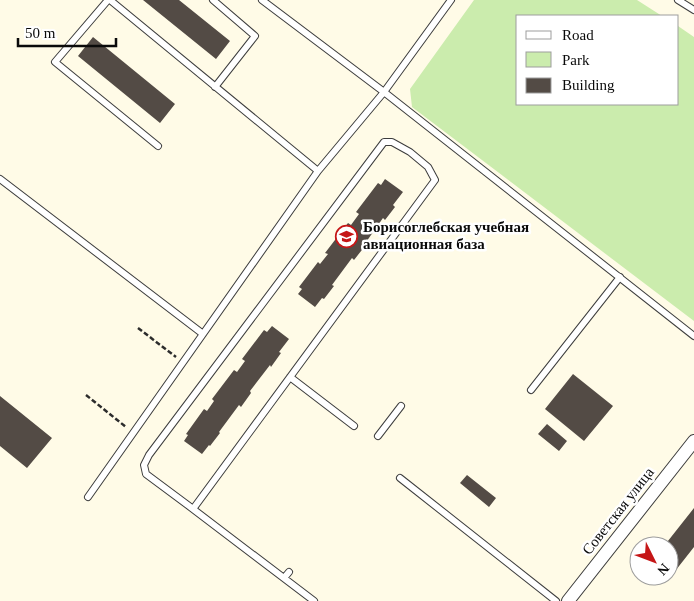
<svg xmlns="http://www.w3.org/2000/svg" width="694" height="601" font-family="'Times New Roman',serif">
<rect width="100%" height="100%" fill="#fffbe7"/>
<path fill="#cbecad" d="M474,0H637L662,16H518V104H678V26L694,37V321L412,107L410,89Z"/>
<path fill="#534b45" d="M143,0H179L230,41L216,59Z
M93,37L175,104L160,123L78,56Z
M385,179L403,192L393,205L395,207L385,220L383,218L364,245L365,246L354,260L352,258L332,285L334,286L324,299L322,298L315,307L298,294L302,289L299,287L318,262L320,264L328,254L325,253L348,223L351,225L359,214L356,212L378,183L381,185Z
M272,326L289,339L279,352L281,353L271,367L270,365L250,391L251,393L241,407L239,405L219,432L220,433L210,446L209,445L202,454L184,441L188,435L186,434L204,409L207,411L214,401L212,399L234,370L237,372L245,361L242,359L264,330L267,332Z
M573,374L613,406L584,441L545,409Z
M0,396L52,438L27,468L0,446Z
M547,424L567,441L559,451L538,434Z
M467,475L496,498L489,507L460,483Z
M694,508V547L672,575L669,573V546H664Z"/>
<g fill="none" stroke-linecap="round" stroke-linejoin="round">
<defs>
<path id="service" d="M108,0L55,62L158,146
M110,0L318,171
M213,0L255,36L215,87
M262,0L384,92L694,336
M678,0L694,10
M0,179L203,334
M290,377L354,426
M531,390L620,277
M378,436L401,406
M400,478L556,601
M88,497L318,171L384,92L451,0
M193,509L146,474L144,465L149,455L384,142H392L410,152L428,167L435,180L193,509L314,601
M284,578L289,572"/>
<path id="minor" d="M568,601L694,441"/>
</defs>
<use href="#service" stroke="#3d3d3d" stroke-width="8"/>
<use href="#minor" stroke="#3d3d3d" stroke-width="14"/>
<path stroke="#2c2c2c" stroke-width="2.5" stroke-dasharray="5 2.5" stroke-linecap="butt" d="M138,328L176,357
M86,395L126,427"/>
<use href="#service" stroke="#fff" stroke-width="6"/>
<use href="#minor" stroke="#fff" stroke-width="12"/>
</g>
<defs>
<symbol id="university-ring" viewBox="-11 -11 22 22"><circle r="9.5" fill="#fff" stroke="#c51617" stroke-width="1.5"/><path d="M0-5L7-2L0 1L-7-2ZM-4 1L0 2.5L4 1V4Q0 6-4 4Z" fill="#c51617"/></symbol>
</defs>
<g fill-rule="evenodd">
<use href="#university-ring" x="334" y="224" width="25" height="25"/>
</g>
<g text-anchor="middle" dominant-baseline="central" stroke-width="5" stroke-linejoin="round" paint-order="stroke">
<g font-size="15" font-weight="bold" fill="#0a0a0a" stroke="#fff" text-anchor="start">
<text x="363" y="227">Борисоглебская учебная<tspan x="363" dy="17">авиационная база</tspan></text>
</g>
<g font-size="15" fill="#0a0a0a" stroke="#fff">
<text transform="translate(618 511) rotate(-52)">Советская улица</text>
</g>
</g>
<rect x="516" y="15" width="162" height="90" fill="#ffffff" stroke="#9d9d9d"/>
<rect x="526" y="31" width="25" height="8" fill="#ffffff" stroke="#9d9d9d"/>
<text x="562" y="40" font-size="15" fill="#0a0a0a">Road</text>
<rect x="526" y="52" width="25" height="15" fill="#cbecad" stroke="#9d9d9d"/>
<text x="562" y="65" font-size="15" fill="#0a0a0a">Park</text>
<rect x="526" y="78" width="25" height="15" fill="#534b45" stroke="#9d9d9d"/>
<text x="562" y="90" font-size="15" fill="#0a0a0a">Building</text>
<g transform="translate(654 561) rotate(132)"><circle r="24" fill="#ffffff" stroke="#9d9d9d"/>
<path d="M0-4L9 19L0 12L-9 19Z" fill="#c51617"/>
<text y="-8" font-size="14" font-weight="bold" text-anchor="middle" fill="#0a0a0a">N</text>
</g>
<path d="M18 38v8h98v-8" fill="none" stroke="#0a0a0a" stroke-width="2.5"/>
<text x="25" y="38" font-size="15" fill="#0a0a0a" stroke="#ffffff" stroke-width="4" paint-order="stroke">50 m</text>
</svg>
